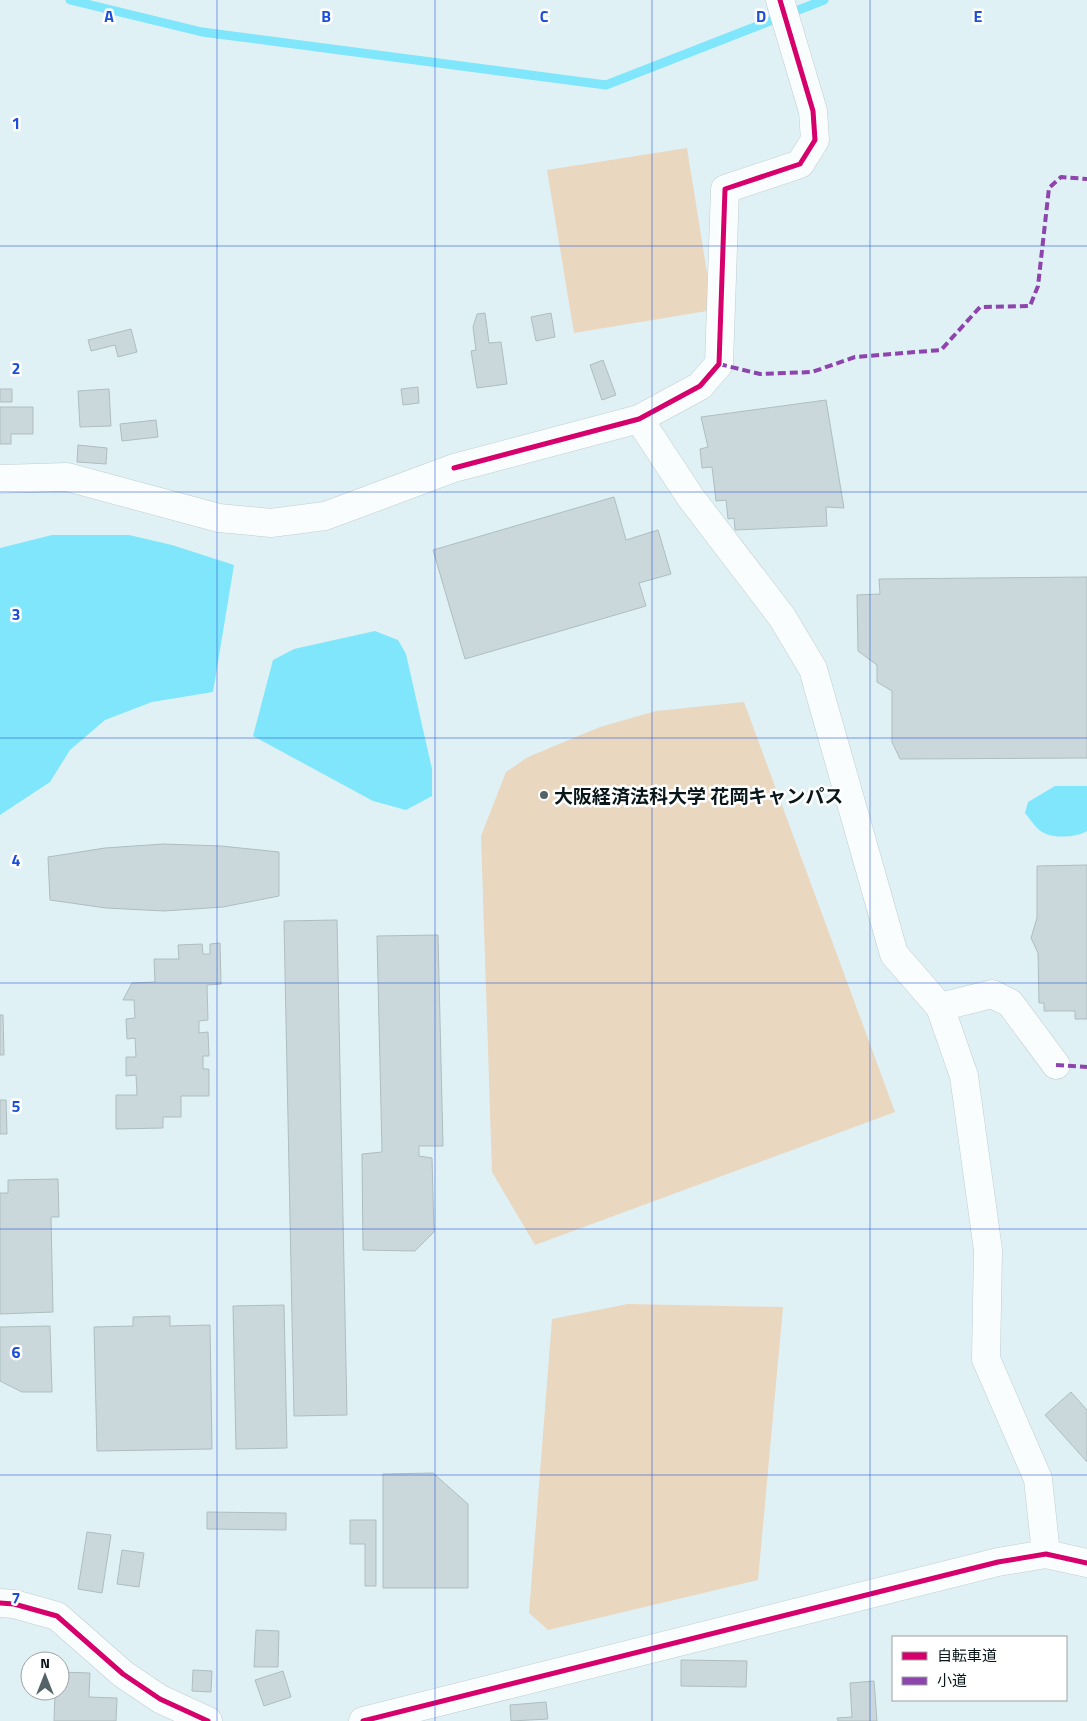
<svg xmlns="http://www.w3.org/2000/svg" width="1087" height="1721" font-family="'Titillium Web','Noto Sans JP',sans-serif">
<rect width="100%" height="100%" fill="#e0f1f5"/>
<path fill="#e9d7c0" d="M687,148L713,310L574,333L547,170Z
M744,702L895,1112L535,1245L492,1172L481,836L506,772L528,757L600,727L656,711Z
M628,1304L783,1307L758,1580L548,1630L529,1613L552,1319Z"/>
<path fill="#7fe6fb" d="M52,535H129L172,545L234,565L213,692L152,702L105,720L70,750L50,782L0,815V548Z
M375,631L398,640L406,654L432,769V796L406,810L373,801L253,736L273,660L294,649Z
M1055,786H1087V831C1078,837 1055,839 1044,833C1037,830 1030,819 1025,813L1028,802Z"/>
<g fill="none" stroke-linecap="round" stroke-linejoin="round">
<path stroke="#7fe6fb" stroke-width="9" d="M70,0L202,32L606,85L824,0"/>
</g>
<path fill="#cad8dc" stroke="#aebdc0" d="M485,313L489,343L501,342L507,384L477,388L471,351L476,350L473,327L477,314Z
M551,313L555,337L536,341L531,317Z
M131,329L137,352L118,357L115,345L91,351L88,340Z
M603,360L616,395L602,400L590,365Z
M418,387L419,403L403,405L401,389Z
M0,389H12V402H0Z
M109,389L111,426L80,427L78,391Z
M826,400L844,508L826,507L827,526L735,530L734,518L728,519L726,500L716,501L712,467L702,468L700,449L708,447L701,417Z
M0,407H33V434H11V444H0Z
M156,420L158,437L122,441L120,424Z
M78,445L107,448L106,464L77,462Z
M614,497L626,540L658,530L671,574L639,583L646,606L465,659L433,550Z
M1087,577V758L900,759L892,742V691L877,682V665L858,651L857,595L880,594L879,579Z
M163,844L221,846L279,852V896L223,907L164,911L106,908L50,900L48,857L105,848Z
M1087,865V1019H1075V1011H1044V1003H1039L1038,953L1031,938L1037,918V866Z
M337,920L347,1415L294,1416L284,921Z
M438,935L443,1146H419V1156L432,1158L434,1232L415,1251L363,1250L362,1154L382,1152L377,936Z
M220,943L221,984L207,985L208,1020L199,1021V1033L208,1032L209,1056H203V1069H209V1096H181V1117H163V1128L116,1129V1095H137L136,1075L126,1076V1057H136L135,1038L127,1039L126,1019L135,1018L134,1000H123L132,983L155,982L154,959H179L178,945L202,944L203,954H210V944Z
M0,1015H3L4,1055H0Z
M0,1100H6L7,1134H0Z
M58,1179L59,1217H51L53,1312L0,1314V1193H8V1180Z
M284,1305L287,1448L236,1449L233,1306Z
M170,1316V1326L210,1325L212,1449L97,1451L94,1327L133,1326V1317Z
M50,1326L52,1392H22L0,1381V1327Z
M1071,1392L1087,1410V1462L1045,1415Z
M433,1473L468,1504V1588H383V1474Z
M207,1512L286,1513V1530L207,1529Z
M350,1520H376V1586H365V1544H350Z
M87,1532L111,1535L102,1593L78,1589Z
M122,1550L144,1553L139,1587L117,1584Z
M256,1630L279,1631L278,1667H254Z
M681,1660L747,1661L746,1687L681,1686Z
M193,1670L212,1671L211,1692L192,1691Z
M283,1671L291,1697L264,1706L255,1680Z
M60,1672L90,1673L89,1697L117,1698L116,1721H54L55,1691H60Z
M874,1681L877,1721H838L837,1718L852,1717L850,1683Z
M546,1702L548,1719L511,1721L510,1705Z"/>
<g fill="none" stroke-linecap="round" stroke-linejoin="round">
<defs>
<path id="minor" d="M639,419L691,498L782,617L813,669L894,954L940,1007L964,1076L988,1250L986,1359L1038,1479L1046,1554
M0,479L67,477L219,518L271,523L325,516L454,468L639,419L700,386L719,364L725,189L800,164L815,140L813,111L780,0
M940,1007L992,994L1010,1003L1056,1065
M0,1603L14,1604L57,1616L123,1674L160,1699L208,1721
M363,1721L998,1562L1046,1554L1087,1563"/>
</defs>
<use href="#minor" stroke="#bfcdd1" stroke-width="29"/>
<use href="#minor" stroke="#fafdfe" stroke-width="28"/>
<path stroke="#8e44ad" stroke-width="4" stroke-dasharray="8 4" stroke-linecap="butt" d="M719,364L760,374L812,372L855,357L941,350L980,307L1030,306L1038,286L1049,188L1061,177L1087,179
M1056,1065L1087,1067"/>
<defs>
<path id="cycleway" d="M454,468L639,419L700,386L719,364L725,189L800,164L815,140L813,111L780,0
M0,1603L14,1604L57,1616L123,1674L160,1699L208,1721
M363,1721L998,1562L1046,1554L1087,1563"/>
</defs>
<use href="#cycleway" stroke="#fff" stroke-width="8"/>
<use href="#cycleway" stroke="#d6006c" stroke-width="5"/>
</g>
<path fill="none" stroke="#1d4ed8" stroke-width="1" stroke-opacity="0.55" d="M217,0V1721M435,0V1721M652,0V1721M870,0V1721M0,246H1087M0,492H1087M0,738H1087M0,983H1087M0,1229H1087M0,1475H1087"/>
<circle fill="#546367" stroke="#fff" stroke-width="2" cx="544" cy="795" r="5"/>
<g text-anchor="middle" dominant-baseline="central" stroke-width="5" stroke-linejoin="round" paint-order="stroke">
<g font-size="19" font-weight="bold" fill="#09171a" stroke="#fff" text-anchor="start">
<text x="554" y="795">大阪経済法科大学 花岡キャンパス</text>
</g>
</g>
<g font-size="16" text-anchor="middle" font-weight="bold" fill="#1d4ed8" stroke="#fff" stroke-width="5" stroke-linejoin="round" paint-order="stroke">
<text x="109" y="22">A</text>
<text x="326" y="22">B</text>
<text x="544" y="22">C</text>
<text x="761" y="22">D</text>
<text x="978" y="22">E</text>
<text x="16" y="129">1</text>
<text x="16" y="374">2</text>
<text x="16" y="620">3</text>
<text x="16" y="866">4</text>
<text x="16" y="1112">5</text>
<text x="16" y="1358">6</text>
<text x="16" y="1604">7</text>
</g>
<rect x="892" y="1636" width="175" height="65" fill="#ffffff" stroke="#9da2a3"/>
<rect x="902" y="1652" width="25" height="8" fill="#d6006c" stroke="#9da2a3"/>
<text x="937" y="1661" font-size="15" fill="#09171a">自転車道</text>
<rect x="902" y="1677" width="25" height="8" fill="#8e44ad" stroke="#9da2a3"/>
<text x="937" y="1686" font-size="15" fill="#09171a">小道</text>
<g transform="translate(45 1676)"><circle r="24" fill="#ffffff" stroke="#9da2a3"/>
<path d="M0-4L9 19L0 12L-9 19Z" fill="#546367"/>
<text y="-8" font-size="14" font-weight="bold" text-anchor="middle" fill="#09171a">N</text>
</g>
</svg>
